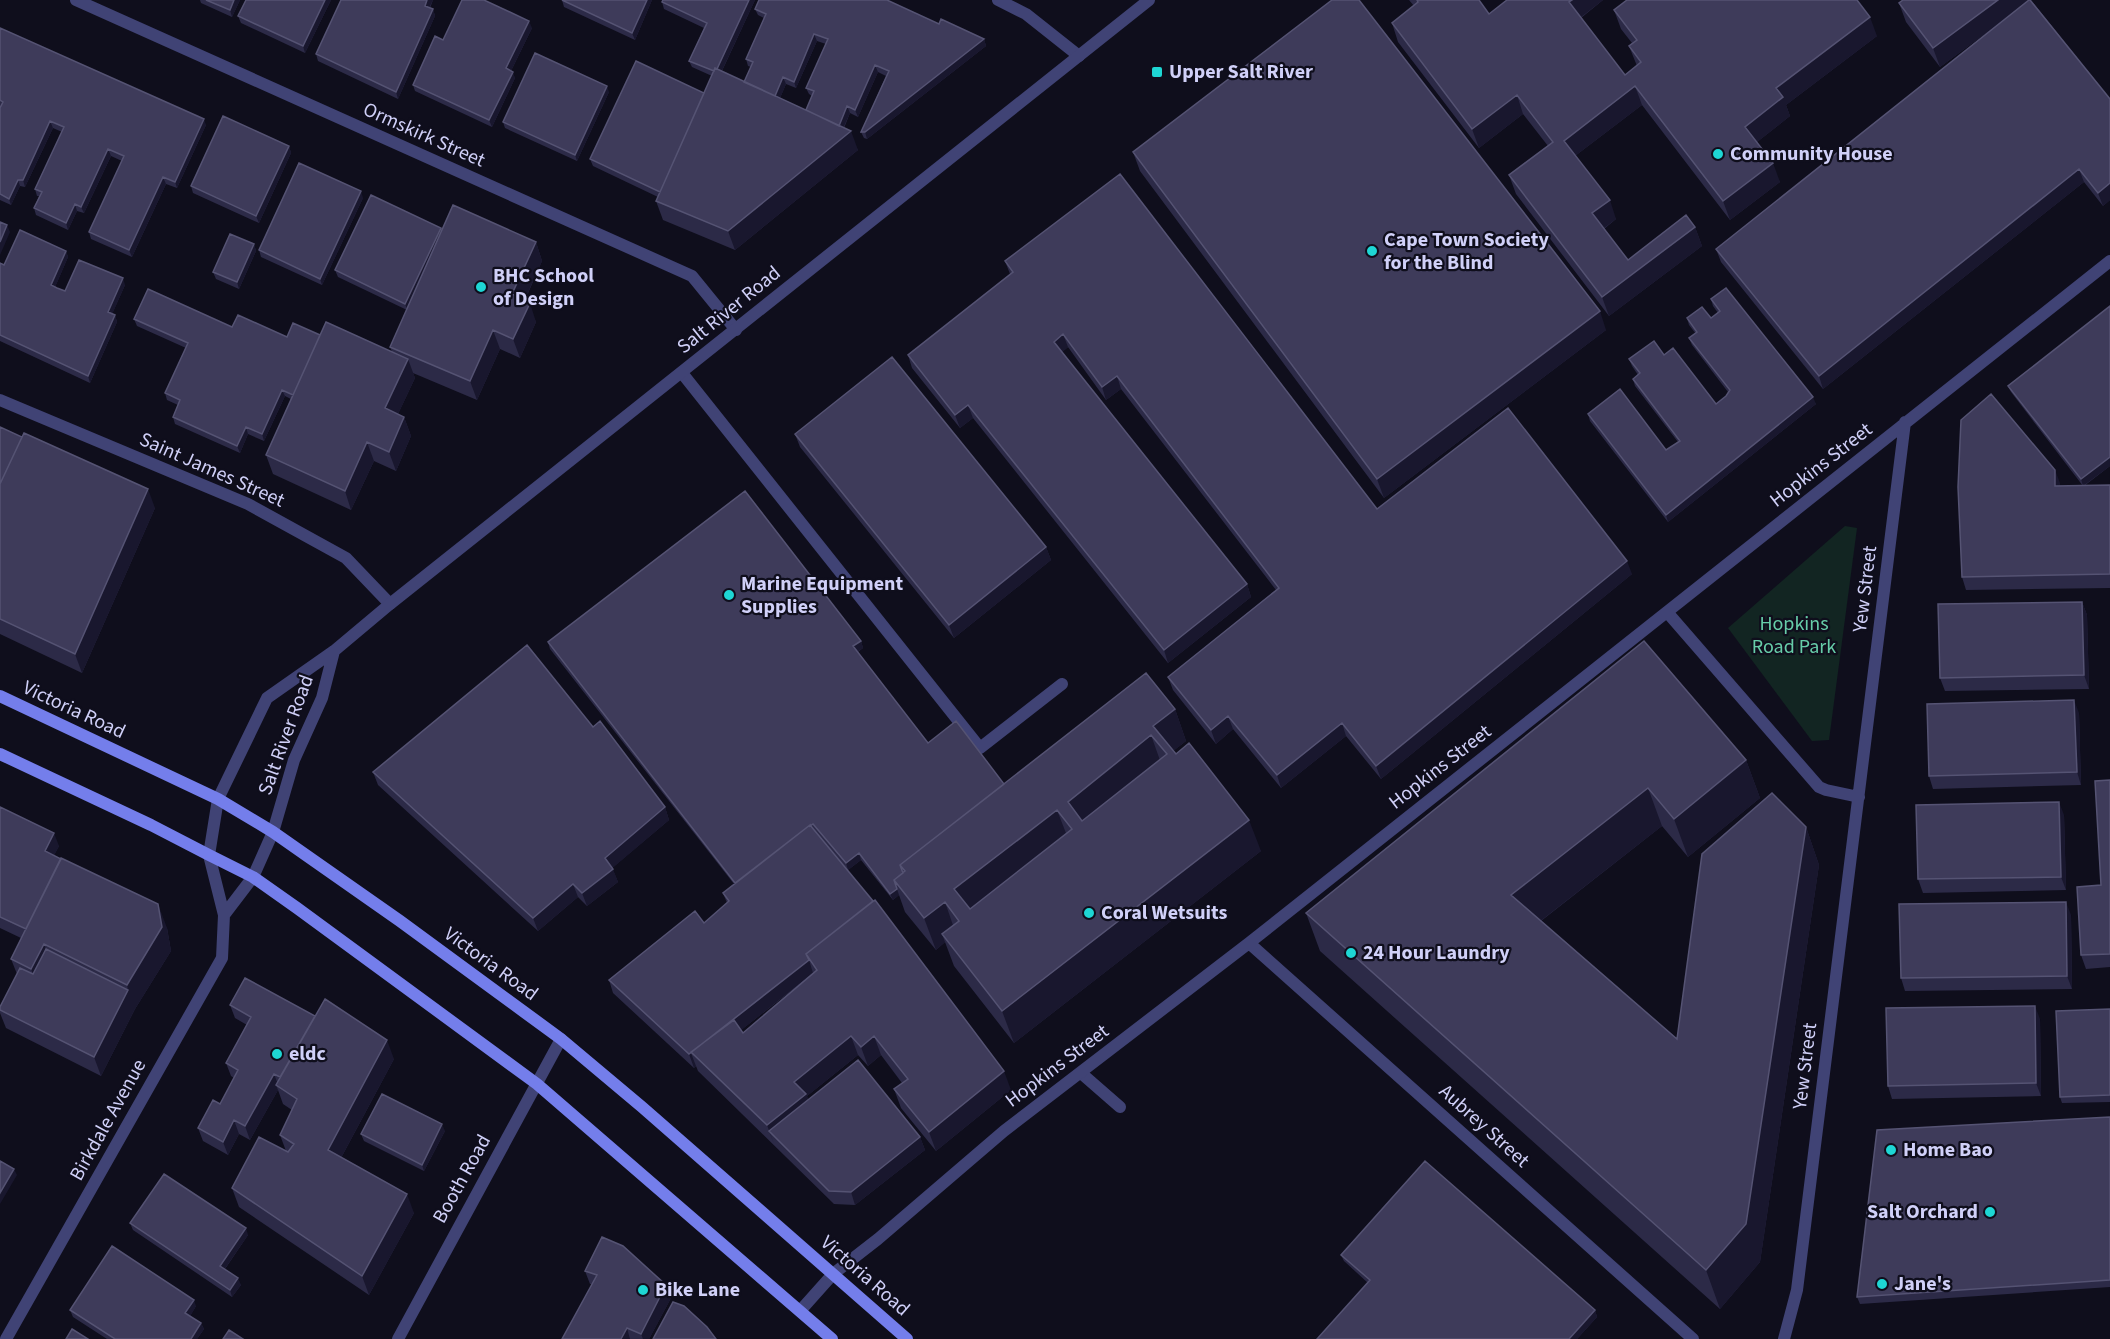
<svg xmlns="http://www.w3.org/2000/svg" width="2110" height="1339" font-family="'Source Sans 3',sans-serif">
<rect width="100%" height="100%" fill="#0f0e1c"/>
<path fill="#122522" d="M1845,526L1857,528L1829,740L1812,741L1728,628Z"/>
<g fill="none" stroke-linecap="round" stroke-linejoin="round">
<path stroke="#404375" stroke-width="12" d="M682,373L980,748L1062,684
M1081,1073L1120,1107"/>
<path stroke="#404375" stroke-width="12" d="M76,0L692,276L736,330
M998,0L1026,14L1079,56
M0,400L248,504L346,558L390,604
M1667,612L1819,787L1826,790L1859,797
M224,915L253,877
M1249,943L1693,1339
M800,1311L833,1274L878,1239L1004,1131L1249,943L2110,261
M6,1339L222,958L224,915L209,855
M398,1339L561,1039
M1784,1339L1797,1290L1905,422"/>
<path stroke="#404375" stroke-width="12" d="M209,855L218,799L267,698L334,651L390,604L1149,0
M253,877L273,832L294,760L322,698L334,651"/>
<path stroke="#747eeb" stroke-width="12" d="M0,696L218,799L273,832L400,921L561,1039L642,1107L907,1339
M0,754L151,825L209,855L253,877L297,908L537,1084L832,1339"/>
</g>
<path fill="#2c2a47" fill-rule="evenodd" d="M200,0H240L232,17L201,3Z
M246,0H331L305,53L241,23L238,16Z
M341,0H433L430,8L433,9L435,16L398,99L318,61L316,54Z
M562,0H652L635,40L564,7Z
M755,0L722,71L744,82L751,67L748,66L746,59L764,18L758,15L755,9L939,24L984,39L986,46L867,139L864,138L861,132L886,76L878,72L858,117L850,113L844,128L858,150L735,250L663,220L656,201L658,197L593,166L590,159L704,93L712,76L692,67L689,61L704,28L664,9L662,2ZM817,41L826,44L806,88L809,94L812,96L806,110L780,98L786,84L796,88Z
M1409,0H1479L1489,14L1507,0H1603L1581,18L1625,75L1637,66L1629,46L1632,43L1621,29L1614,10L1877,36L1786,105L1790,116L1757,142L1780,182L1730,220L1642,105L1575,156L1616,219L1604,229L1628,260L1695,227L1702,246L1609,316L1516,194L1509,175L1548,146L1523,114L1479,148L1398,42L1392,23L1414,6Z
M1903,0H2031L2110,99V200L2103,206L2084,182L1823,389L1721,262L1716,249L2001,22L1940,67L1906,22L1899,3Z
M0,28L206,125L177,188L166,184L132,257L91,239L89,232L122,161L111,156L84,213L77,211L68,230L36,215L34,208L39,196H37L35,189L62,132L53,128L25,187L20,186L11,205L0,200V108L1,106H0Z
M532,28L511,71L515,78L492,127L415,91L413,85L443,40Z
M609,92L577,161L505,128L503,122Z
M289,146L291,153L259,223L193,193L191,186Z
M1133,152L1606,330L1384,498L1140,171Z
M363,198L322,285L261,257L259,250Z
M442,230L536,242L542,261L525,300L536,322L520,358L500,349L477,400L413,373L415,378L398,414L404,417L411,436L396,471L374,461L351,510L273,474L266,455L291,399L285,396L264,441L248,434L240,453L175,424L173,417L178,405L167,400L165,393L186,348L137,326L134,319L232,327L287,337L320,335L392,352L390,347L407,310L338,277L335,270Z
M254,244L256,251L239,289L216,279L213,272Z
M66,251L68,257L55,287L65,291L125,285L112,314L115,315L117,322L90,383L0,341V263L4,265Z
M1005,261L1377,509L1632,574L1381,779L1346,736L1281,788L1233,729L1216,744L1173,690L1168,677L1276,590L1121,389L1106,400L1068,347L1062,352L1247,584L1251,597L1168,663L973,418L960,428L912,368L908,355L1010,274Z
M1711,299L1816,404L1668,522L1590,421L1588,414L1666,450L1678,442L1635,386L1633,379L1638,375L1632,366L1629,359L1664,355L1716,404L1726,396L1728,392L1692,345L1689,338L1696,334L1689,325L1687,318H1711L1718,313L1713,306Z
M2110,306V466L2084,486L2110,485V588L1966,590L1962,577L2060,483V486H2083L2011,392L2008,386Z
M0,427L155,508L82,673L0,634Z
M795,434L1046,547L1051,560L954,638L800,447Z
M2082,602L2087,615L2089,689L1945,691L1940,678Z
M861,641L863,648L858,652L928,743L1004,784L1175,709L1186,741L1173,751L1261,851L1014,1043L954,966L945,942L936,950L905,912L899,895L893,900L861,860L848,870L815,831L1011,1090L936,1151L901,1108L894,1089L902,1083L881,1055L868,1066L858,1055L807,1096L808,1100L920,1137L925,1150L855,1205L834,1204L698,1071L696,1066L694,1068L613,993L609,980L704,923L727,903L723,893L734,884L550,649L548,642ZM804,981L743,1033L741,1030Z
M1644,641L1746,760L1760,798L1688,857L1662,826L1541,921L1677,1039L1806,827L1819,865L1760,1262L1720,1309L1320,951L1306,913Z
M2079,713L2081,785L1933,789L1929,776Z
M593,727L665,807L669,820L612,868L618,882L587,906L578,897L538,931L378,785L373,772Z
M2110,780V967L2086,969L2081,955L2101,885Z
M0,807L59,846L54,855L167,928L171,951L135,1009L101,1076L6,1028L0,1013V1007L17,974L11,959L21,938L0,928Z
M2064,815L2066,890L1923,893L1918,879Z
M2071,915L2072,989L1905,991L1901,978Z
M230,1005L394,1059L341,1158L414,1213L369,1295L239,1207L232,1188L286,1151L280,1135L292,1110L283,1104L278,1090L250,1140L239,1134L228,1155L203,1141L198,1128L220,1104L234,1078L231,1076L226,1063L247,1025L235,1018Z
M2110,1009V1102L2062,1103L2060,1097Z
M2040,1019L2041,1096L1892,1099L1888,1086Z
M2110,1117V1287L1860,1304L1857,1297Z
M445,1131L424,1171L364,1141L361,1134Z
M130,1223L248,1235L225,1269L241,1285L232,1297L133,1230Z
M1341,1255L1595,1310L1597,1317L1577,1339H1317L1368,1283L1344,1261Z
M585,1271L666,1285L671,1298L649,1339H562L592,1284H590Z
M196,1306L190,1316L201,1323L204,1329L197,1339H107L73,1317L70,1310Z"/>
<path fill="#19172e" d="M234,0H240L232,17L230,10Z
M325,0H331L305,53L303,46Z
M427,0H433L427,12L425,6Z
M647,0H652L635,40L632,33Z
M749,0H755L718,79L716,72Z
M1572,0H1603L1576,21L1569,2Z
M1998,0H2031L1940,67L1933,48Z
M433,9L435,16L398,99L396,92Z
M1870,17L1877,36L1786,105L1790,116L1752,146L1745,127L1776,88Z
M529,21L532,28L509,75L506,68Z
M814,34L817,41L796,88L794,82Z
M984,39L986,46L867,139L865,132Z
M875,65L878,72L858,117L855,110Z
M513,72L515,78L492,127L489,120Z
M783,77L786,84L777,105L774,98Z
M607,86L609,92L577,161L575,155Z
M1635,86L1642,105L1571,159L1564,141Z
M1517,95L1523,114L1479,148L1472,129Z
M847,106L850,113L841,133L839,126Z
M204,119L206,125L177,188L175,182Z
M50,121L53,128L25,187L23,180Z
M851,131L858,150L735,250L728,231Z
M289,146L291,153L259,223L256,216Z
M108,149L111,156L84,213L81,207Z
M1773,163L1780,182L1730,220L1723,201Z
M2079,169L2084,182L1823,389L1819,376Z
M163,177L166,184L132,257L129,250Z
M18,180L20,186L11,205L9,199Z
M2110,183V200L2103,206L2098,193Z
M361,191L363,198L322,285L320,279Z
M1610,200L1616,219L1599,232L1592,213Z
M75,204L77,211L68,230L66,223Z
M7,225L10,232L0,255V242Z
M1695,227L1702,246L1609,316L1602,297Z
M441,228L444,235L408,311L405,304Z
M536,242L542,261L519,313L512,294Z
M254,244L256,251L239,289L237,282Z
M66,251L68,257L53,292L51,285Z
M123,278L125,285L110,319L108,312Z
M530,303L536,322L520,358L513,339Z
M1600,311L1606,330L1384,498L1377,479Z
M115,315L117,322L90,383L88,376Z
M493,330L500,349L477,400L470,381Z
M1063,334L1068,347L1059,355L1054,342Z
M408,359L415,378L392,427L385,408Z
M1117,376L1121,389L1106,400L1102,387Z
M282,390L285,396L264,441L262,434Z
M1813,397L1816,404L1668,522L1666,515Z
M968,405L973,418L960,428L955,415Z
M404,417L411,436L396,471L389,452Z
M246,427L248,434L240,453L237,446Z
M367,442L374,461L351,510L345,491Z
M2110,457V466L2083,486L2081,479Z
M2055,470L2060,483V499L2055,486Z
M148,489L155,508L82,673L75,654Z
M1046,547L1051,560L954,638L949,625Z
M1627,561L1632,574L1381,779L1376,766Z
M1247,584L1251,597L1168,663L1164,650Z
M2082,602L2087,615L2089,689L2084,675Z
M861,641L863,648L856,653L853,646Z
M2074,700L2079,713L2081,785L2077,772Z
M1175,709L1186,741L1168,755L1153,726Z
M1228,716L1233,729L1216,744L1211,730Z
M1342,723L1346,736L1281,788L1277,775Z
M1151,735L1162,766L1079,834L1068,802Z
M1746,760L1760,798L1688,857L1674,819Z
M1648,788L1662,826L1525,933L1511,895Z
M2059,802L2064,815L2066,890L2061,877Z
M665,807L669,820L609,871L605,858Z
M1057,810L1069,841L966,921L954,889Z
M1249,820L1261,851L1014,1043L1002,1011Z
M1806,827L1819,865L1760,1262L1720,1309L1706,1270Z
M54,833L59,846L50,864L45,851Z
M859,853L861,860L848,870L846,863Z
M613,869L618,882L587,906L582,893Z
M573,884L578,897L538,931L533,918Z
M897,889L899,895L893,900L890,894Z
M945,902L956,934H942L945,942L936,950L924,918Z
M2066,902L2071,915L2072,989L2067,976Z
M158,904L167,928L171,951L135,1009L101,1076L94,1057L128,990L127,985Z
M44,944L53,968L40,993L31,969Z
M809,960L813,973L701,1062L692,1053Z
M2035,1006L2040,1019L2041,1096L2036,1083Z
M851,1036L858,1055L807,1096L813,1113L769,1131L774,1144L767,1125L794,1082Z
M874,1036L881,1055L868,1066L861,1047Z
M387,1040L394,1059L335,1169L328,1150Z
M691,1053L696,1066L694,1068L689,1054Z
M1004,1071L1011,1090L936,1151L929,1132Z
M274,1074L279,1087L276,1085L278,1090L250,1140L245,1126Z
M234,1120L239,1134L228,1155L223,1142Z
M442,1124L445,1131L424,1171L422,1165Z
M920,1137L925,1150L855,1205L851,1192Z
M14,1169L17,1175L0,1204V1193Z
M407,1194L414,1213L369,1295L362,1276Z
M246,1228L248,1235L222,1273L220,1266Z
M238,1278L241,1285L232,1297L230,1290Z
M666,1285L671,1298L649,1339H643L641,1334Z
M194,1300L196,1306L188,1320L185,1313Z
M1595,1310L1597,1317L1577,1339H1569Z
M201,1323L204,1329L197,1339H191Z
M627,1328L630,1339H621Z"/>
<path fill="#3e3b5a" stroke="#555373" stroke-width="1.5" fill-rule="evenodd" d="M206,0H234L230,10Z
M246,0H325L303,46L238,16Z
M341,0H427L425,6L433,9L396,92L316,54Z
M462,0H484L529,21L506,68L513,72L489,120L413,85L435,36L443,40Z
M562,0H647L632,33Z
M663,0H749L717,69L715,68L714,71L689,61L707,23L662,2Z
M759,0H887L939,24L941,19L984,39L865,132H861L889,71L875,65L855,110L847,106L839,126L806,110L814,91L806,88L828,39L814,34L794,82L783,77L775,96L744,82L753,62L746,59L766,14L755,9Z
M1332,0H1359L1600,311L1377,479L1133,152Z
M1417,0H1479L1489,14L1507,0H1572L1569,2L1625,75L1641,62L1629,46L1637,40L1614,10L1627,0H1857L1870,17L1776,88L1783,97L1745,127L1773,163L1723,201L1635,86L1564,141L1610,200L1592,213L1628,260L1686,215L1695,227L1602,297L1509,175L1553,142L1517,95L1472,129L1392,23L1418,2Z
M1903,0H1998L1933,48L1899,3Z
M2029,0H2030L2110,99V183L2098,193L2079,169L1819,376L1716,249Z
M0,28L204,119L175,182L163,177L129,250L89,232L124,156L108,149L81,207L75,204L66,223L34,208L42,192L35,189L64,127L50,121L23,180H18L9,199L0,194V108L3,102L0,100Z
M535,53L607,86L575,155L503,122Z
M636,61L704,93L660,192L590,159Z
M715,68L851,131L728,231L656,201Z
M223,116L289,146L256,216L191,186Z
M299,163L361,191L320,279L259,250Z
M1120,174L1377,509L1508,408L1627,561L1376,766L1342,723L1277,775L1228,716L1211,730L1168,677L1279,588L1117,376L1102,387L1063,334L1054,342L1247,584L1164,650L968,405L955,415L908,355L1013,272L1005,261Z
M371,195L441,228L405,304L335,270Z
M453,205L536,242L512,294L530,303L513,339L493,330L470,381L390,347Z
M0,222L7,225L0,242Z
M20,230L66,251L51,285L57,288L65,291L79,260L123,278L108,312L115,315L88,376L0,335V263L4,265Z
M230,234L254,244L237,282L213,272Z
M1726,288L1813,397L1666,515L1588,414L1620,389L1666,450L1680,441L1633,379L1640,373L1629,359L1654,341L1664,355L1673,348L1716,404L1726,396L1730,390L1689,338L1697,332L1687,318L1702,307L1711,318L1720,311L1711,299Z
M148,289L232,327L238,315L287,337L293,323L320,335L293,395L282,390L262,434L246,427L237,446L173,417L180,400L165,393L188,343L134,319Z
M2110,306V457L2081,479L2008,386Z
M326,322L408,359L385,408L404,417L389,452L367,442L345,491L266,455Z
M892,357L1046,547L949,625L795,434Z
M1991,394L2055,470V486L2110,485V574L1962,577L1958,487L1961,420Z
M0,427L22,437L0,484Z
M24,433L148,489L75,654L0,619V484Z
M745,491L861,641L853,646L928,743L956,721L1004,784L900,865L903,873L894,880L897,889L890,894L859,853L846,863L813,824L810,826V825L735,883L548,642Z
M2082,602L2084,675L1940,678L1938,604Z
M1644,641L1746,760L1674,819L1648,788L1511,895L1677,1039L1702,854L1772,793L1806,827L1746,1224L1706,1270L1306,913Z
M527,645L593,727L600,721L665,807L605,858L613,869L582,893L573,884L533,918L373,772Z
M1146,673L1175,709L1153,726L1176,754L1189,743L1249,820L1002,1011L942,934L959,921L945,902L924,918L894,880L905,871L900,865ZM1151,735L1167,754L1082,821L1068,802ZM1057,810L1072,829L970,909L954,889Z
M2074,700L2077,772L1929,776L1927,704Z
M2110,780V954L2081,955L2077,887L2101,885L2095,781Z
M2059,802L2061,877L1918,879L1916,805Z
M0,807L54,833L45,851L61,859L26,929L0,917Z
M810,825L873,901L806,954L809,960L689,1054L609,980L695,911L704,923L729,901L723,893Z
M61,858L158,904L162,927L127,985L44,944L31,969L11,959Z
M875,900L1004,1071L929,1132L894,1089L908,1079L874,1036L861,1047L851,1036L794,1082L806,1094L767,1125L691,1052L734,1020L743,1033L817,970L806,954Z
M2066,902L2067,976L1901,978L1899,904Z
M46,949L128,990L94,1057L0,1010V1007L20,968L33,974Z
M245,978L315,1016L280,1077L274,1074L245,1126L234,1120L223,1142L198,1128L213,1100L220,1104L238,1070L226,1063L251,1017L230,1005Z
M325,999L387,1040L328,1150L407,1194L362,1276L232,1188L259,1137L288,1152L294,1144L280,1135L297,1099L276,1085Z
M2035,1006L2036,1083L1888,1086L1886,1008Z
M2110,1009V1095L2060,1097L2056,1011Z
M858,1060L920,1137L851,1192L829,1191L769,1131Z
M382,1094L442,1124L422,1165L361,1134Z
M2110,1117V1280L1857,1297L1877,1130Z
M0,1161L14,1169L0,1193Z
M1425,1161L1595,1310L1569,1339H1317L1370,1280L1341,1255Z
M164,1174L246,1228L220,1266L238,1278L230,1290L130,1223Z
M602,1237L623,1246L666,1285L641,1334L627,1328L621,1339H562L597,1275L585,1271Z
M112,1246L194,1300L185,1313L201,1323L191,1339H115L70,1310Z
M673,1302L684,1306L707,1327L716,1339H653Z
M72,1329L88,1339H66Z
M229,1330L243,1339H223Z"/>
<g fill="#1ed6d4" stroke="#0f0e1c" stroke-width="2">
<rect x="1151" y="66" width="12" height="12" rx="3"/>
<circle cx="1718" cy="154" r="6"/>
<circle cx="1372" cy="251" r="6"/>
<circle cx="481" cy="287" r="6"/>
<circle cx="729" cy="595" r="6"/>
<circle cx="1089" cy="913" r="6"/>
<circle cx="1351" cy="953" r="6"/>
<circle cx="277" cy="1054" r="6"/>
<circle cx="1891" cy="1150" r="6"/>
<circle cx="1990" cy="1212" r="6"/>
<circle cx="1882" cy="1284" r="6"/>
<circle cx="643" cy="1290" r="6"/>
</g>
<g text-anchor="middle" dominant-baseline="central" stroke-width="4.5" stroke-linejoin="round" paint-order="stroke">
<g font-size="20" font-weight="bold" fill="#d0d0f8" stroke="#0f0e1c" text-anchor="start">
<text x="1169" y="72">Upper Salt River</text>
<text x="1730" y="154">Community House</text>
<text x="1384" y="240">Cape Town Society<tspan x="1384" dy="23">for the Blind</tspan></text>
<text x="493" y="276">BHC School<tspan x="493" dy="23">of Design</tspan></text>
<text x="741" y="584">Marine Equipment<tspan x="741" dy="23">Supplies</tspan></text>
<text x="1101" y="913">Coral Wetsuits</text>
<text x="1363" y="953">24 Hour Laundry</text>
<text x="289" y="1054">eldc</text>
<text x="1903" y="1150">Home Bao</text>
<text x="1978" y="1212" text-anchor="end">Salt Orchard</text>
<text x="1894" y="1284">Jane's</text>
<text x="655" y="1290">Bike Lane</text>
</g>
<g font-size="20" fill="#d0d0f8" stroke="#0f0e1c">
<text transform="translate(424 135) rotate(24)">Ormskirk Street</text>
<text transform="translate(729 310) rotate(-39)">Salt River Road</text>
<text transform="translate(1821 465) rotate(-38)">Hopkins Street</text>
<text transform="translate(212 470) rotate(24)">Saint James Street</text>
<text transform="translate(1865 589) rotate(-83)">Yew Street</text>
<text transform="translate(74 710) rotate(25)">Victoria Road</text>
<text transform="translate(286 735) rotate(-70)">Salt River Road</text>
<text transform="translate(1440 767) rotate(-38)">Hopkins Street</text>
<text transform="translate(491 964) rotate(36)">Victoria Road</text>
<text transform="translate(1057 1066) rotate(-37)">Hopkins Street</text>
<text transform="translate(1805 1066) rotate(-83)">Yew Street</text>
<text transform="translate(108 1120) rotate(-61)">Birkdale Avenue</text>
<text transform="translate(1484 1126) rotate(42)">Aubrey Street</text>
<text transform="translate(462 1179) rotate(-61)">Booth Road</text>
<text transform="translate(865 1276) rotate(41)">Victoria Road</text>
</g>
<g font-size="20" fill="#67cda9" stroke="#0f0e1c">
<text x="1794" y="624">Hopkins<tspan x="1794" dy="23">Road Park</tspan></text>
</g>
</g>
</svg>
